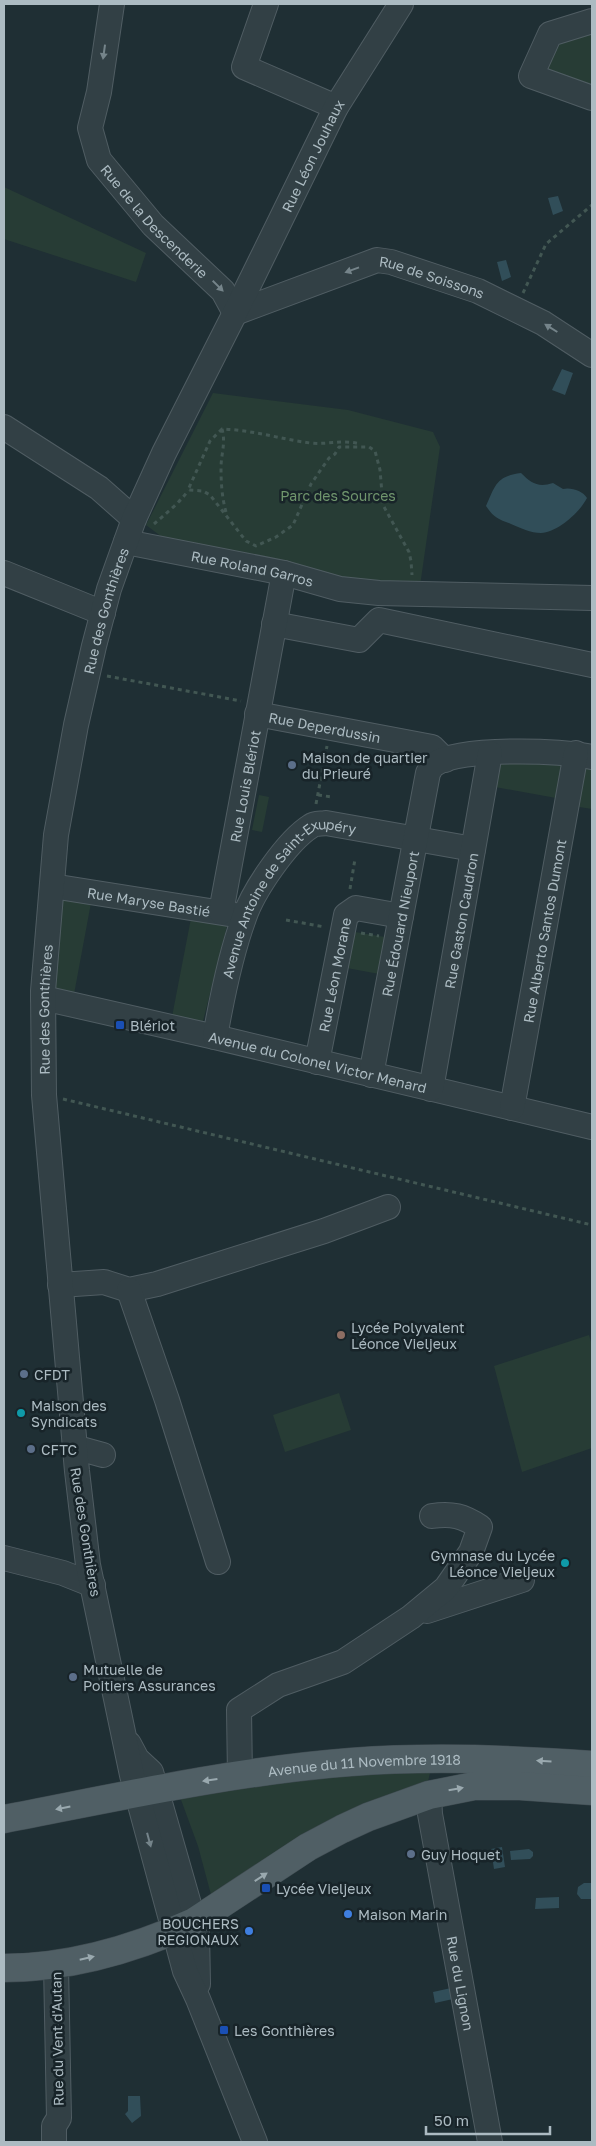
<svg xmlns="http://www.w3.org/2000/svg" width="596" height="2146" font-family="'Golos Text',sans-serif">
<rect width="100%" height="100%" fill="#1f2f34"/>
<path fill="#273c35" d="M592,21V98L531,76L550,34Z
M4,187L146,253L136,282L4,239Z
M213,393L348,410L433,432L440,447L420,586L346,583L163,544L162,537L146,525Z
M490,753L592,757V809L567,805V800L484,785Z
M259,795L269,797L262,832L252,830Z
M52,886L93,892L72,1005L43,991Z
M193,908L230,914L200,1033L170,1027Z
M343,930L397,939L390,976L336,966Z
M589,1335L592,1345V1448L522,1472L494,1366Z
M339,1393L351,1430L285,1452L273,1415Z
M433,1760L426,1790L213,1902L198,1846L176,1786Z"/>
<path fill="#314e59" d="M558,196L563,211L553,215L548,198Z
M506,260L511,277L502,281L497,262Z
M562,369L573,373L565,395L552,390Z
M521,473C531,483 538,488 553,483L563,489C571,487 583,491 587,498C580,512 558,532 541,533C531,533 520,528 511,524C498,519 494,518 486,506C495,486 496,476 521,473Z
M502,1847L505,1867L494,1869L491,1849Z
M529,1849L533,1852V1856L530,1859L511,1860L510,1851Z
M592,1883V1899H581L577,1894L578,1887L584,1883Z
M559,1897V1908L535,1909L536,1898Z
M451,1988L453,1999L435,2003L433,1992Z
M128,2096H140L141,2116L132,2123L125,2114L128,2111Z"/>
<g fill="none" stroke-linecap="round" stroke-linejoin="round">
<defs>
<g id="minor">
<path id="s1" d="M112,4L99,92L90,128L99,160L153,225L223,291L235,313"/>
<path d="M266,4L244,67L336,107"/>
<path d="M592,21L550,34L531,76L592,98"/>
<path id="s2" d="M235,313L377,260L391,262L478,291L543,323L592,355"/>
<path d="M4,427L99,488L134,519"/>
<path id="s3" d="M126,542L284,573L340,589L379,593L592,598"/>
<path d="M4,573L103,613"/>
<path d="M274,624L359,640L379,620L592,665"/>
<path id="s4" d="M257,714L432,747L445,760"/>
<path id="s5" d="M52,886L235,915"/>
<path id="s6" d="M221,912L284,573"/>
<path id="s7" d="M43,998L215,1037L592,1127"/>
<path id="s8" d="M215,1037C222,997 230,956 244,918C253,891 287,841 311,826C315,823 321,824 326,823L473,849"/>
<path id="s9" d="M317,1062L346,915L356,908L401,916"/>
<path id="s10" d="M371,1075L428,773C430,770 432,765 435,764C460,747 562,750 592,757"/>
<path id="s11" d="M431,1089L490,753"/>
<path id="s12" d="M512,1108L576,753"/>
<path d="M60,1285L104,1282L129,1290L157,1284L324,1231L388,1207"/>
<path d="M129,1290L167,1400L218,1562"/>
<path d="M74,1447L103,1455"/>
<path d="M4,1558L63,1573L93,1585"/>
<path d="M427,1611L522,1580"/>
<path d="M129,1744L137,1759L151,1772L156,1789L197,1932L198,1984"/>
<path d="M240,1776L239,1710L278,1685L343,1662L411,1617L446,1588L471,1552L480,1527C463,1516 452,1513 432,1516"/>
<path id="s13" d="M429,1795L430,1814L490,2142"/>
<path d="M54,2142V2126L59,2118L56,1965"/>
<path id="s14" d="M255,2142L198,1999L185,1971L132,1775L88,1565L77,1471L44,1095L43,991L56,835L76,725L94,646L109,589L134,519L164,453L235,313L336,107L401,4"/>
</g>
<g id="major">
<path id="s15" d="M4,1819C119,1797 234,1771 351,1762C431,1756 512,1759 592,1765"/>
<path d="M4,1968C69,1968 134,1949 194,1922L308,1847L342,1829L368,1817L429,1795L474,1786H520L592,1791"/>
</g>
</defs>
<use href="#minor" stroke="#505d63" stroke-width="26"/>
<use href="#major" stroke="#3f4b51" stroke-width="29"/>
<path stroke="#425753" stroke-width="3" stroke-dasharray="4 4" stroke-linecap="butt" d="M523,293L546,244L592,205
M222,429L210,441L188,490L203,491L210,495L246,541L256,546L276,537L293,525L311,484L329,458L335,454L339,447H369L375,451L380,470L383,505L409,552L411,561L412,575
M226,512C222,498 221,483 221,468C221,454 226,443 222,429C252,430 281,439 310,443C328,445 341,439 360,444
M154,524C163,516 184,499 188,490
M107,676L241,701
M318,795L332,797
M316,804L327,746
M350,889L355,859
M286,920L325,927
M361,933L379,936
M63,1099L592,1225"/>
<use href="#minor" stroke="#324045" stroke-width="24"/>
<use href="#major" stroke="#505f65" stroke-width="28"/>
</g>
<defs><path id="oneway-solid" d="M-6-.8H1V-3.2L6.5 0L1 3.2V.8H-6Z" transform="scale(1.25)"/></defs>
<g fill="#75848a">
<use href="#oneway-solid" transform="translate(104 52) rotate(98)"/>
<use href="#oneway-solid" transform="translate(352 270) rotate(160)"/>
<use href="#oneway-solid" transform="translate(218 286) rotate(45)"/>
<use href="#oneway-solid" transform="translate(551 328) rotate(-148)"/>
<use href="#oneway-solid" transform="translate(149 1840) rotate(75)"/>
</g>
<g fill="#9aa9af">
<use href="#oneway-solid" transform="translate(544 1761) rotate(-176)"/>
<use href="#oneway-solid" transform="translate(210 1780) rotate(172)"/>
<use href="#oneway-solid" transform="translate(456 1789) rotate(-10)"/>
<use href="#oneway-solid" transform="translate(63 1808) rotate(169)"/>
<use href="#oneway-solid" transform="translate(261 1877) rotate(-33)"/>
<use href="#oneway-solid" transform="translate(87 1958) rotate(-13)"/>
</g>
<g fill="#5c6f8a" stroke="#182429" stroke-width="2">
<circle cx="292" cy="765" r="5"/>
<circle cx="24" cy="1374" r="5"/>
<circle cx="31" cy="1449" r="5"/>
<circle cx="73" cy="1677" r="5"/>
<circle cx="411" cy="1854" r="5"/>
</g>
<g fill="#1a4fb4" stroke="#182429" stroke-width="2">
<rect x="115" y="1020" width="10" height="10" rx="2.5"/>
<rect x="261" y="1883" width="10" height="10" rx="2.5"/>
<rect x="219" y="2025" width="10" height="10" rx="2.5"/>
</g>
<circle fill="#8d6e63" stroke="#182429" stroke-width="2" cx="341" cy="1335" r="5"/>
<g fill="#0f9aa8" stroke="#182429" stroke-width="2">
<circle cx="21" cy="1413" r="5"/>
<circle cx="565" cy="1563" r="5"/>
</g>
<g fill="#3f7fe0" stroke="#182429" stroke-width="2">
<circle cx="348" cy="1914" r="5"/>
<circle cx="249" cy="1931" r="5"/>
</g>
<g text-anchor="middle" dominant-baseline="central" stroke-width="5" stroke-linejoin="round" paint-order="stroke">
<g font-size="14" fill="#acbbc2" stroke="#182429">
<text stroke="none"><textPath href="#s14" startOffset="2066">Rue Léon Jouhaux</textPath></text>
<text stroke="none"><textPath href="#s1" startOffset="242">Rue de la Descenderie</textPath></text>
<text stroke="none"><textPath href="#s2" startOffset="209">Rue de Soissons</textPath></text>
<text stroke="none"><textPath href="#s3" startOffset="129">Rue Roland Garros</textPath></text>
<text stroke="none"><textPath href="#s14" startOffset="1565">Rue des Gonthières</textPath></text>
<text stroke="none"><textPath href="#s4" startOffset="69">Rue Deperdussin</textPath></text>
<text stroke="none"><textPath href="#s6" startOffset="128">Rue Louis Blériot</textPath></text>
<text stroke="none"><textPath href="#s5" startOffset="98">Rue Maryse Bastié</textPath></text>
<text stroke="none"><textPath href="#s8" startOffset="172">Avenue Antoine de Saint-Exupéry</textPath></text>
<text stroke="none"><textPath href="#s11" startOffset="171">Rue Gaston Caudron</textPath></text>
<text stroke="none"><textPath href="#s10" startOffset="154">Rue Édouard Nieuport</textPath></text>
<text stroke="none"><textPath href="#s12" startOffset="180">Rue Alberto Santos Dumont</textPath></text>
<text stroke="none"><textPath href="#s9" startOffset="89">Rue Léon Morane</textPath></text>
<text stroke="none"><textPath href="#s14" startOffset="1160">Rue des Gonthières</textPath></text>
<text stroke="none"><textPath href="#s7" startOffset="282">Avenue du Colonel Victor Menard</textPath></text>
<text transform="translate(86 1532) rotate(81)">Rue des Gonthières</text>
<text stroke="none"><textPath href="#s15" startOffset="365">Avenue du 11 Novembre 1918</textPath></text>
<text stroke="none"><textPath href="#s13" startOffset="191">Rue du Lignon</textPath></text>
<text transform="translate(57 2039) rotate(-91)">Rue du Vent d'Autan</text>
</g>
<g font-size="14" fill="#70966d" stroke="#182429">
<text x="338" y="495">Parc des Sources</text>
</g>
<g font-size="14" fill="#acbbc2" stroke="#182429" text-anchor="start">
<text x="302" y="757">Maison de quartier<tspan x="302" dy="16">du Prieuré</tspan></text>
<text x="130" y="1025">Blériot</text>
<text x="351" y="1327">Lycée Polyvalent<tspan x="351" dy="16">Léonce Vieljeux</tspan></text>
<text x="34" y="1374">CFDT</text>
<text x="31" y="1405">Maison des<tspan x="31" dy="16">Syndicats</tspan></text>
<text x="41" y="1449">CFTC</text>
<text x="555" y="1555" text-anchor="end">Gymnase du Lycée<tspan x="555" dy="16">Léonce Vieljeux</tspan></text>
<text x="83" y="1669">Mutuelle de<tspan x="83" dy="16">Poitiers Assurances</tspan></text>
<text x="421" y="1854">Guy Hoquet</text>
<text x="276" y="1888">Lycée Vieljeux</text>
<text x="358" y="1914">Maison Marin</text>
<text x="239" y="1923" text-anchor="end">BOUCHERS<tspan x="239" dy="16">REGIONAUX</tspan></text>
<text x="234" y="2030">Les Gonthières</text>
</g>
</g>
<rect width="596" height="2146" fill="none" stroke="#acbbc2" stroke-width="10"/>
<path d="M426 2126v8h124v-8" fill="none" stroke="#acbbc2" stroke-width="2.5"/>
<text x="434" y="2126" font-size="15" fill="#acbbc2" stroke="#182429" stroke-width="4" paint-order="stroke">50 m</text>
</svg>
